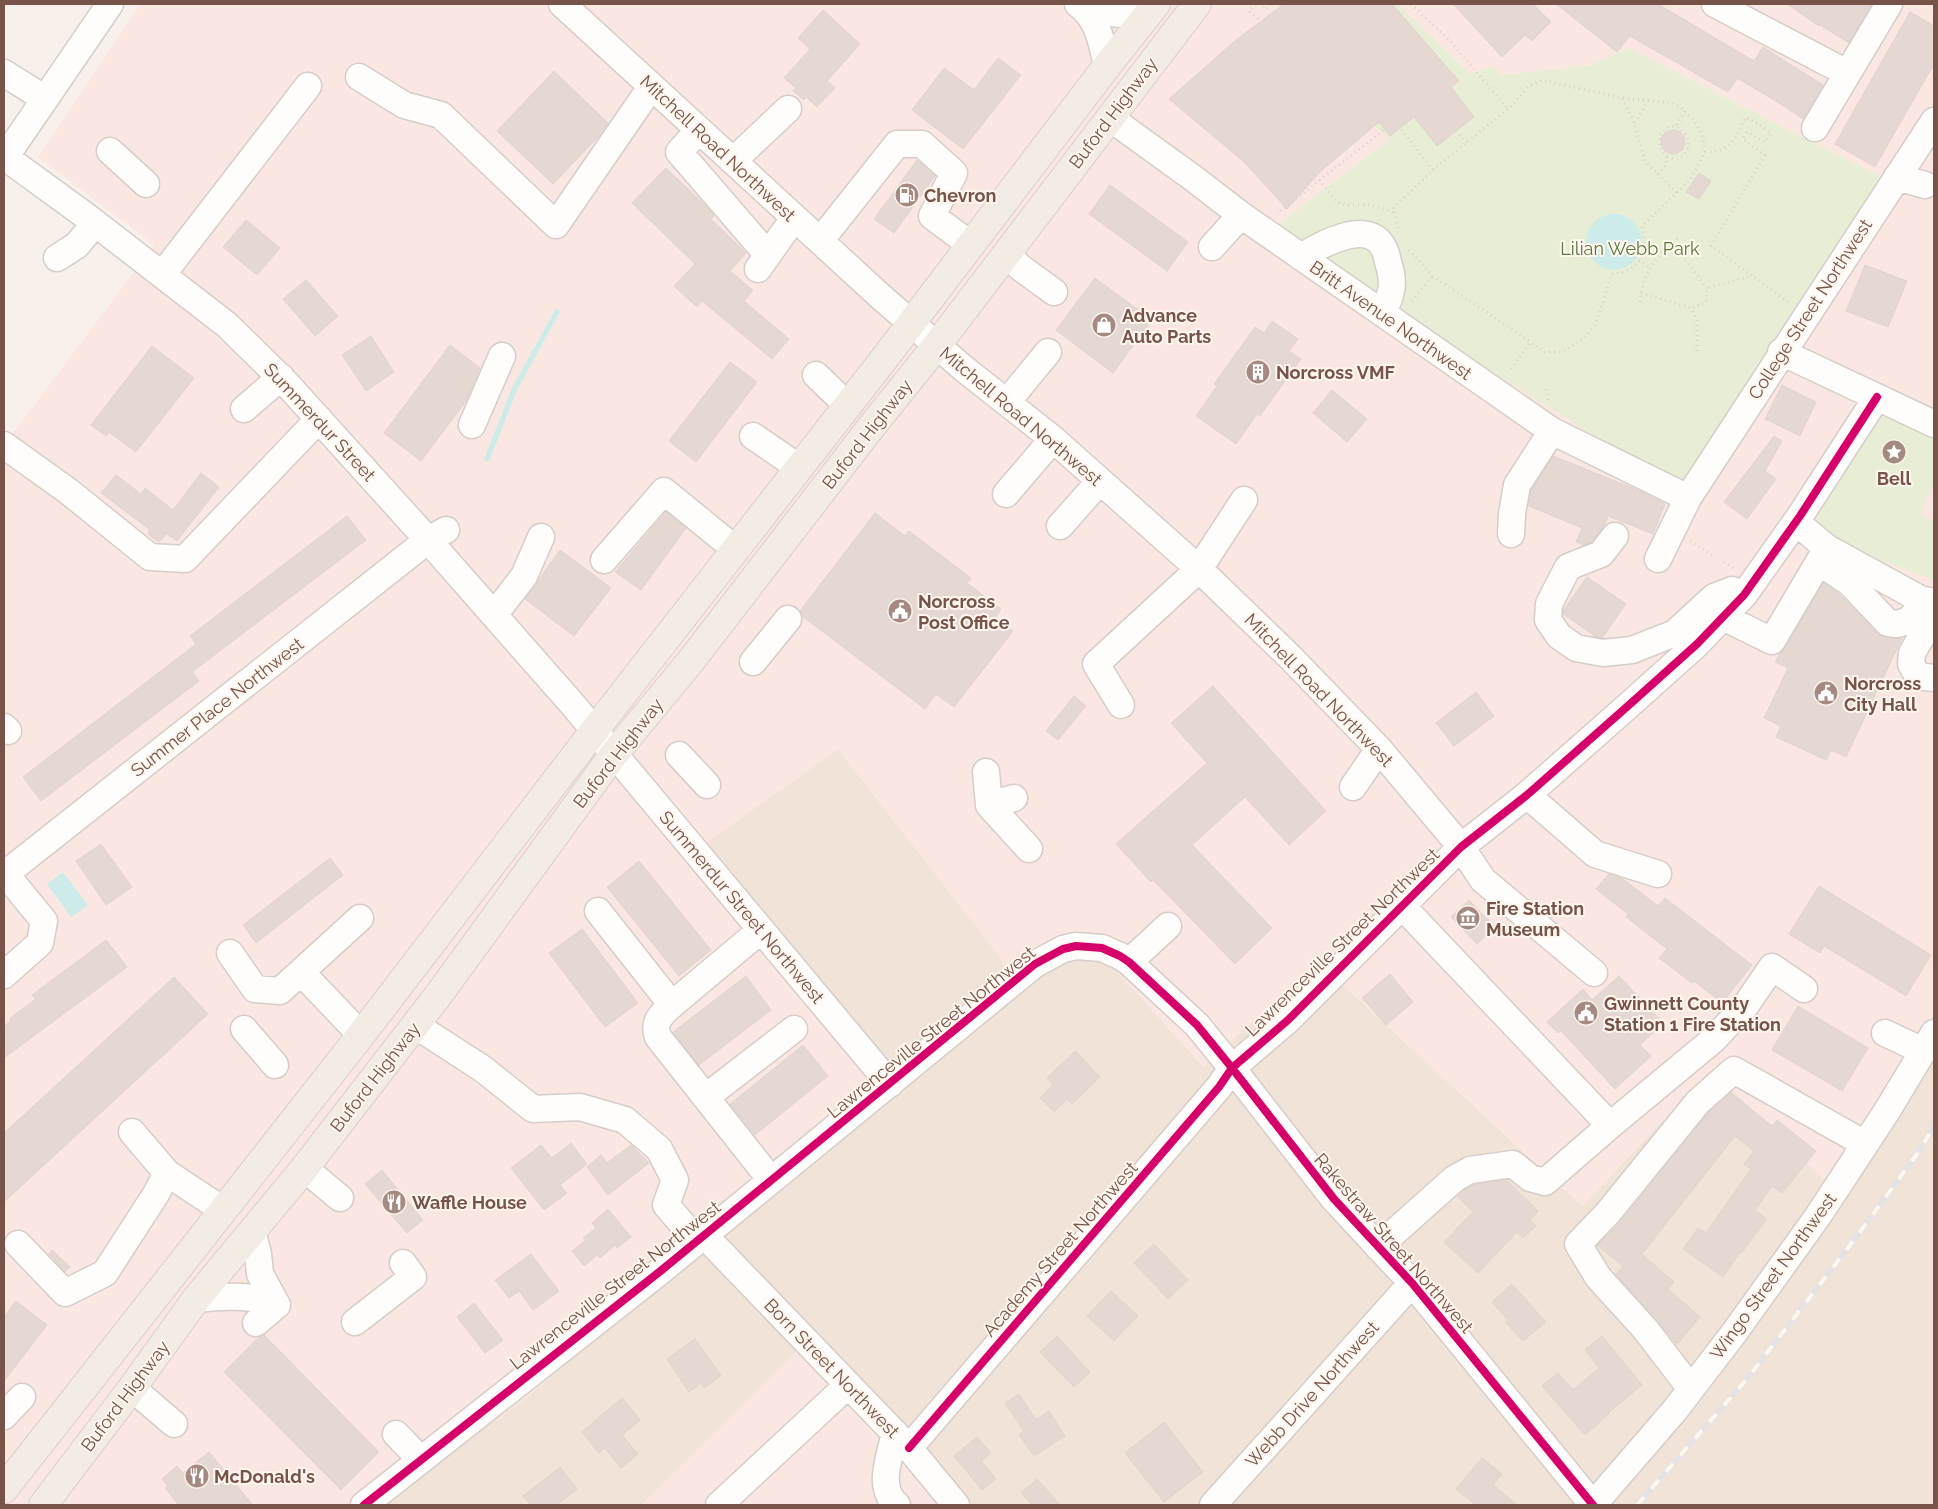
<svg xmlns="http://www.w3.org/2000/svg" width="1938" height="1509" font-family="Raleway,sans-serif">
<rect width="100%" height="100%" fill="#f8f1eb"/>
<path fill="#f1e3d8" d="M838,749L1022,985L1087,939L1203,1066L1319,963L1582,1206L1711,1069L1829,1184L1934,1014V1505H372L518,1405L890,1079L685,857Z"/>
<path fill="#fbe7e2" d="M140,4H1283L1277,9L1374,126L1390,139L1270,231L1628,48L1588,66L1500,75L1493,67L1470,74L1398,4H1934V1014L1829,1185L1711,1069L1582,1206L1319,963L1203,1066L1087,939L1022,986L838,749L685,858L890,1079L518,1405L372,1505H4V445L154,245L38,157Z
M800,1348L948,1505H641Z"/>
<path fill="#e8eed5" d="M1284,4H1398L1470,74L1493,66L1500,75L1588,66L1628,48L1886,179L1686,494L1270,231L1390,139L1374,126L1277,9Z
M1890,415L1934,432V481L1921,515L1934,522L1932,526L1934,528V580C1902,566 1839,550 1816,525L1818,515L1873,426L1882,417Z"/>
<path fill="#ccebe9" d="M1586 242a28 28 0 1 1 56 0a28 28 0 1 1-56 0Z
M63,872L88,905L71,917L47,884Z"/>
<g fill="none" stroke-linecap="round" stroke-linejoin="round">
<path stroke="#ccebe9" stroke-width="5.5" d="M487,459L515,388L557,312"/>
</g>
<path fill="#e5d8d2" stroke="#e1d3cd" d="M1284,4H1392L1459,81L1451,87L1474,117L1437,146L1414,117L1390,136L1379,122L1321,171L1287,209L1243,161L1169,99L1237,39Z
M1453,4H1533L1551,22L1532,41L1525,35L1502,57Z
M1556,4H1658L1754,61L1763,47L1823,85L1803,119L1779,103L1737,78L1728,92L1630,36L1617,52Z
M1787,4H1869L1871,5L1849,43L1820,25L1819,26Z
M823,10L860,44L827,81L835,88L817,107L806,97L804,100L793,91L796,88L784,78L810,49L798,38Z
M1910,12L1934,26V64L1875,167L1835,144Z
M998,58L1021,75L963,149L912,110L944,68L974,90Z
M554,71L608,123L598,137L553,184L497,131Z
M1661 142a12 12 0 1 1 24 0a12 12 0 1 1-24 0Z
M917,160L935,176L894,233L874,219Z
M666,168L709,209L714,216L711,219L746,253L730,271L753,290L744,301L789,339L772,359L702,301L697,307L674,286L695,264L632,203Z
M1699,173L1711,181L1699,199L1686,192Z
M1110,185L1188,242L1167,271L1089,214Z
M246,220L280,248L257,275L223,247Z
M1865,265L1907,281L1888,327L1846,311Z
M1095,278L1152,320L1113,373L1056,330Z
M306,280L338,316L315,336L283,299Z
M1272,321L1298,339L1289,351L1301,359L1260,416L1257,414L1236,444L1196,416L1217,386L1214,384L1255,327L1264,333Z
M371,336L394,372L366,391L342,355Z
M450,345L480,368L466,401L421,461L384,433Z
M152,346L194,378L136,452L109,432L106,436L91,425Z
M730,362L757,382L696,462L669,441Z
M1782,385L1816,402L1800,436L1765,419Z
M1332,390L1367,419L1347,442L1313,413Z
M1774,436L1782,441L1765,471L1776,479L1747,519L1724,502Z
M1553,456L1640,491L1665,504L1653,534L1608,516L1604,526L1592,542L1584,545L1576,542L1582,528L1529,506L1531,491Z
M201,473L219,487L177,541L167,534L159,542L148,534L150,530L101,493L116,475L141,494L145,488L173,510Z
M666,512L686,528L641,590L615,572Z
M875,513L905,536L909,531L971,578L967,583L1001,609L995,618L1013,631L954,707L936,694L925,709L802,616L800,611Z
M347,516L366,540L192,672L199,681L41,801L23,777L196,644L190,636Z
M560,550L611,588L574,636L525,599Z
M1587,577L1626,604L1602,638L1595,636L1563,614L1564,609Z
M1824,583L1840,595L1878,634L1886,638H1902L1846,757L1831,750L1826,760L1776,737L1781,726L1764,718L1788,668L1775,662Z
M1213,686L1326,811L1289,845L1245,797L1192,845L1272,928L1235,964L1153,880L1151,882L1116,844L1207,763L1171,723Z
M1476,692L1494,716L1454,746L1436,723Z
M1074,696L1086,706L1058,740L1046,731Z
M101,844L132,887L106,905L76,861Z
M330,858L343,875L256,943L243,925Z
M639,861L711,950L679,976L607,887Z
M1609,874L1623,879L1658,906L1665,898L1752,965L1722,1003L1694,981L1692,983L1659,958L1667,949L1626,917L1628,914L1596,889Z
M1819,886L1931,955L1906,996L1824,946L1820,953L1789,934Z
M1469,900L1495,927L1477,944L1451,917Z
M582,929L638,1003L605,1027L549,953Z
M106,940L127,967L4,1058V1026L11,1021L9,1019L36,999L32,995Z
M1390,974L1413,1002L1386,1025L1362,998Z
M746,976L771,1010L699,1065L673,1032Z
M1619,976L1663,1023L1640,1045L1651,1056L1615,1089L1561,1031L1558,1033L1547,1022L1583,989L1592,1000Z
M174,977L208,1014L4,1202V1133Z
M1798,1006L1868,1048L1842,1091L1772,1050Z
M803,1045L828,1076L755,1135L730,1104Z
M1075,1051L1100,1077L1072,1104L1067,1099L1054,1112L1040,1098L1053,1085L1047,1078Z
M1731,1093L1772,1126L1777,1120L1816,1151L1782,1193L1772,1186L1755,1210L1767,1219L1742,1252L1741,1251L1723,1277L1683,1249L1698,1228L1706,1233L1751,1169L1744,1164L1754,1151L1735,1136L1642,1254L1674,1282L1668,1289L1700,1317L1677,1344L1616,1274L1623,1266L1597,1245L1619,1224L1709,1112Z
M571,1143L587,1164L560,1185L567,1193L544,1210L511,1168L541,1145L552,1158Z
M631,1145L649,1163L608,1195L587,1167L601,1155L607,1163Z
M382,1170L423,1220L407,1233L365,1184Z
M1506,1180L1538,1211L1530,1220L1536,1226L1523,1238L1517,1232L1478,1273L1444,1242L1473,1212L1457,1196L1475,1184Z
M608,1209L631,1237L617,1248L615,1245L600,1258L597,1255L584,1266L572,1251L586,1240L583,1238L596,1228L592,1223Z
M1154,1244L1188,1280L1168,1299L1134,1263Z
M52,1250L70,1267L65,1272L49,1254Z
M531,1254L559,1291L533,1310L519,1291L509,1298L495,1280Z
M1512,1284L1546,1322L1523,1341L1505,1322L1508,1320L1492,1302Z
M1111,1291L1138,1316L1114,1341L1087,1316Z
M16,1301L47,1325L4,1381V1317Z
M474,1303L503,1340L485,1353L457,1317Z
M264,1335L379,1452L341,1490L224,1372L258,1338Z
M1057,1336L1090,1372L1074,1387L1040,1352Z
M1602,1336L1642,1385L1608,1413L1609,1414L1585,1435L1542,1386L1558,1373L1573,1390L1599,1368L1585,1350Z
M695,1339L721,1376L704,1388L701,1383L689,1392L667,1359Z
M1019,1394L1036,1420L1049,1411L1065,1436L1034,1456L1019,1434L1024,1431L1005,1403Z
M622,1398L640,1420L622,1435L638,1454L621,1468L605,1448L599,1453L582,1432Z
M1164,1422L1203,1472L1164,1502L1125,1453Z
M977,1437L991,1453L981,1461L996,1479L982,1490L954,1456Z
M209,1452L253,1505H179L165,1488L168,1486L162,1479L177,1466L183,1473Z
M1482,1458L1502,1474L1493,1485L1517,1505H1476L1456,1489Z
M560,1467L577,1489L557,1505H531L523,1496Z
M1037,1479L1060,1505H1032L1021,1493Z"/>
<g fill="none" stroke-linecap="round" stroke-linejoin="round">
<defs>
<path id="minor" d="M562,4L880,296L963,368L1053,439L1199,569L1290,657L1379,749L1461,847L1483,880L1594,973
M1078,4C1098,18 1102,43 1107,66
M1715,4L1847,73
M1087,10L1146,17
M4,73L45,99
M359,77L404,105L441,115L556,225L651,87
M1110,118L1193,178L1241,215L1552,431L1688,498
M1815,128L1889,4
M699,130L679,152L768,255
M110,151L146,184
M5,157L86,216L227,325L286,383L428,540L574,706L890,1084
M4,159L110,4
M733,161L788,109
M1897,177L1925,185
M820,241L897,144H922L954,173L932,216L971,245
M1212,247L1241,215
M1006,254L1021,268L1054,292
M1301,257C1320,245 1368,218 1383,247C1386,251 1387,257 1388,262C1395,283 1392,294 1383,313
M57,258L77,245L95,223
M758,269L794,218
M162,275L308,86
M1781,352L1934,424
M816,375L847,405
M1007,402L1048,352
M244,409L281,377
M472,425L502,356
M753,436L798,467
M4,445L68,491L150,557L185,559L319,419
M1006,494L1053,439
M1796,522L1827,548L1920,599L1934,602
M1060,526L1100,481
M1511,534L1512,514L1517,485L1552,431
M1615,536L1601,554L1568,567L1549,604L1548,620L1559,636L1576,648L1603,653L1632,650L1675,633L1714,597L1732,590L1744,595
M1658,559L1688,498L1934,121
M604,560L664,491L735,549
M1819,562L1850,583L1888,623C1904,627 1919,616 1920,599
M494,615L524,576L541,537
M1934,615L1912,653L1911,664L1918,676L1934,678
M1723,617L1772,641L1827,548
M753,662L788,619
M1121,705L1096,664L1199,569L1244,500
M4,727L8,731
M679,755L707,785
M986,772L989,805L1029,849
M1353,787L1379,749
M1527,795L1595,854L1658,874
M989,805L1014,798
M4,872L44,921L40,943L4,975
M5,874L428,540L446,530
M1401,905L1604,1119L1613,1123L1713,1040L1746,1005L1772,967L1804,989
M598,911L672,1005
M761,930L668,1008C659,1017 653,1024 658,1037L771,1180
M230,953L255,989L280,991L360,918
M1129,962L1168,926
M301,972L361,1035
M415,1025L483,1069L533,1109L580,1107L625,1120L659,1149L675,1180L666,1205L697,1241
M244,1029L275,1065
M1885,1033L1923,1051
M706,1097L794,1029
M132,1132L167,1173L223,1210
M303,1170L316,1178L340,1198
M252,1231L258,1254L260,1274L277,1305
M704,1235L909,1448L956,1505
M18,1244L65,1293L105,1273L156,1194L167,1173
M1378,1247L1454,1179L1470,1170L1513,1164L1530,1178L1545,1182L1613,1123
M196,1299C223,1296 252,1294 277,1305
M355,1322L413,1277L403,1263
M256,1323L277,1305
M132,1388L174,1424
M1691,1389L1646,1330L1598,1277L1578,1244L1607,1214L1698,1102L1734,1070L1865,1144
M4,1416L22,1397
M895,1433C890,1456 876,1488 897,1505
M396,1434L420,1459
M909,1448L1219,1087L1232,1068L1288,1020L1461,847L1527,795L1629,705L1697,644L1744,595L1800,516L1877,397
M364,1505L663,1269L1035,964L1063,949L1076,946L1102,948L1120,956L1129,962L1197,1025L1232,1068L1334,1199L1412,1283L1593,1505
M719,1505L848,1385
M1213,1505L1412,1283
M1593,1505L1675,1410L1734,1333L1818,1216L1887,1111L1934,1033"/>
<path id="major" d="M4,1489L361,1035L594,731L884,359L1107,66L1156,4
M43,1505L132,1388L196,1299L303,1170L437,997L614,754L690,662L872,426L937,345L1197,4"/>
</defs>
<use href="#minor" stroke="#d6cdc8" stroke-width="29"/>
<use href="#major" stroke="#dacec9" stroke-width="30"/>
<path stroke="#dbd1cd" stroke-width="3" stroke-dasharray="1 4" stroke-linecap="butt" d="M1255,4L1249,11L1261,21
M1258,4L1266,9L1270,4
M1411,4L1449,40L1508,109
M1623,98L1673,103C1692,114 1704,130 1705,152
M1434,101L1440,110
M1635,123L1649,100
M1456,131L1467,143
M1667,157C1670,158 1672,159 1675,159C1687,158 1692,143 1685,134C1682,131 1679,129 1676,126
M1433,170L1508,109L1528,87L1542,80L1622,98L1634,123L1645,161L1677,193
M1658,174L1666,165L1667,157L1659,147L1660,135L1668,128L1676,126L1685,111
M1319,180L1337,202L1347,205H1370L1394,212
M1280,211L1385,129
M1398,228L1394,208L1433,170L1400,128
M1673,244L1707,288
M1409,250L1433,276L1545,352H1562L1585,338L1596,323L1612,274C1642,270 1648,253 1642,226L1691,179L1705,152C1732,152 1734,139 1746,117L1771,132L1765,142L1747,132L1743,139L1765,155L1711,246L1791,304
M1639,260L1651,268
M1641,293L1692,308
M1412,301L1433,276
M1640,302C1643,271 1655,258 1679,238
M1697,351V320L1692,308L1706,302L1707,288L1751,276
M1511,369L1530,343
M1546,389L1549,403
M1690,541L1715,557
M1724,562L1734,568"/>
<use href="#minor" stroke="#fefdfc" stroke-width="26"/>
<use href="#major" stroke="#f3ece5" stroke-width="28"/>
<defs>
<path id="rail" d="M1637,1505L1746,1380L1854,1240L1920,1150L1934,1126"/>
</defs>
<use href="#rail" stroke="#e4e2e5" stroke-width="5.5"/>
<use href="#rail" stroke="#fff6ee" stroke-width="4" stroke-dasharray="11" stroke-linecap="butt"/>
<defs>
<path id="cycleway" d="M909,1448L1219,1087L1232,1068L1288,1020L1461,847L1527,795L1629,705L1697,644L1744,595L1800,516L1877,397
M364,1505L663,1269L1035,964L1063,949L1076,946L1102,948L1120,956L1129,962L1197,1025L1232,1068L1334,1199L1412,1283L1593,1505"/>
</defs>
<use href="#cycleway" stroke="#fff6ee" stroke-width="11"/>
<use href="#cycleway" stroke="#d6006c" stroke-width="8"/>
</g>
<defs>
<symbol id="fuel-disc" viewBox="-11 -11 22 22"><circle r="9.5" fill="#a58a82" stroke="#fff6ee"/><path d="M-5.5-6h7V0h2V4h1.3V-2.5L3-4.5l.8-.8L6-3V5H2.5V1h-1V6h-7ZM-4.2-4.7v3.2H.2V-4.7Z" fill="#fff"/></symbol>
<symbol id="shop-disc" viewBox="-11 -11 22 22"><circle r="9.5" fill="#a58a82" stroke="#fff6ee"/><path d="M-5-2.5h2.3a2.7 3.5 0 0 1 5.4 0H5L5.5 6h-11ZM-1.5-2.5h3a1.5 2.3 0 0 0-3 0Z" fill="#fff"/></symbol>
<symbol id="building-disc" viewBox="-11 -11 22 22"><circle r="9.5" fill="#a58a82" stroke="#fff6ee"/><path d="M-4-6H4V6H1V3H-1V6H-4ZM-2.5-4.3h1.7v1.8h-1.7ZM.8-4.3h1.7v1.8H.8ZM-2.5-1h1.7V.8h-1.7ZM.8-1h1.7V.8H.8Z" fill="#fff"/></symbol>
<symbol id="sight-disc" viewBox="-11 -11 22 22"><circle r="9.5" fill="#a58a82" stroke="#fff6ee"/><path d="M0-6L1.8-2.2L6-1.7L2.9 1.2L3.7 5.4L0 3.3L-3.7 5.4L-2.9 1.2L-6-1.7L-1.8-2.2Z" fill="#fff"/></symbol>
<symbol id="civic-disc" viewBox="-11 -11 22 22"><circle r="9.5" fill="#a58a82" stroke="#fff6ee"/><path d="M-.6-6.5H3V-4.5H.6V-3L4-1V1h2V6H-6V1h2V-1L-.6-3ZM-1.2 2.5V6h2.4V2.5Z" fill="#fff"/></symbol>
<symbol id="museum-disc" viewBox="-11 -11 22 22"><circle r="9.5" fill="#a58a82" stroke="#fff6ee"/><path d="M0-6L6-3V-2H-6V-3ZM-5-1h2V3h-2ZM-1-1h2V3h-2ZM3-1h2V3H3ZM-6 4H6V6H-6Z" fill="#fff"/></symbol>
<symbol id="restaurant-disc" viewBox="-11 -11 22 22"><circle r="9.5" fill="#a58a82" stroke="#fff6ee"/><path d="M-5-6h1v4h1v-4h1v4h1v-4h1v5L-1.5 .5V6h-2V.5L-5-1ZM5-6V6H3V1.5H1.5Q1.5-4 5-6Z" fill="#fff"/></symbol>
</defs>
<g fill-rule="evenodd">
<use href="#fuel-disc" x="893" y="181" width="28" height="28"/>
<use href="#shop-disc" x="1090" y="311" width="28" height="28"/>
<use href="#building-disc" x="1244" y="358" width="28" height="28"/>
<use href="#sight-disc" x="1880" y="438" width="28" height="28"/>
<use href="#civic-disc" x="886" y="597" width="28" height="28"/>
<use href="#civic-disc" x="1812" y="679" width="28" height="28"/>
<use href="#museum-disc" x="1454" y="904" width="28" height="28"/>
<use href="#civic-disc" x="1572" y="999" width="28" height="28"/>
<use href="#restaurant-disc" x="380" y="1188" width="28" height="28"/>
<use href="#restaurant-disc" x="183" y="1462" width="28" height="28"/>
</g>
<g text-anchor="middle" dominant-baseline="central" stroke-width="4" stroke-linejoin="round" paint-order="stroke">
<g font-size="18" fill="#785349" stroke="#fff6ee">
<text transform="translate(1113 113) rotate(-53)">Buford Highway</text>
<text transform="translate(718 148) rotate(43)">Mitchell Road Northwest</text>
<text transform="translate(1810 309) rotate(-57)">College Street Northwest</text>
<text transform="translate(1391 320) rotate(35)">Britt Avenue Northwest</text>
<text transform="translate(1021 416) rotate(40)">Mitchell Road Northwest</text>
<text transform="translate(320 422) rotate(47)">Summerdur Street</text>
<text transform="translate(867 434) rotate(-52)">Buford Highway</text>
<text transform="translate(1319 690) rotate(46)">Mitchell Road Northwest</text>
<text transform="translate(217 707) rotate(-38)">Summer Place Northwest</text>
<text transform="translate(618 753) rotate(-52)">Buford Highway</text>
<text transform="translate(742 907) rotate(50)">Summerdur Street Northwest</text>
<text transform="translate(1342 942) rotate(-44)">Lawrenceville Street Northwest</text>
<text transform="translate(931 1032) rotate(-39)">Lawrenceville Street Northwest</text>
<text transform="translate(375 1077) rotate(-52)">Buford Highway</text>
<text transform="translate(1394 1243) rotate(49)">Rakestraw Street Northwest</text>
<text transform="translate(1060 1249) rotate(-49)">Academy Street Northwest</text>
<text transform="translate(1773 1276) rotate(-54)">Wingo Street Northwest</text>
<text transform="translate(615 1285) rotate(-38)">Lawrenceville Street Northwest</text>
<text transform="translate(832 1368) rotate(46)">Born Street Northwest</text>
<text transform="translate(1312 1394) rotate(-48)">Webb Drive Northwest</text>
<text transform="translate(125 1396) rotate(-53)">Buford Highway</text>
</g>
<g font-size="18" font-weight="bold" fill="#785349" stroke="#fff6ee" text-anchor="start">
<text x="924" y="195">Chevron</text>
<text x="1122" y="315">Advance<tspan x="1122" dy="21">Auto Parts</tspan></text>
<text x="1276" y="372">Norcross VMF</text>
<text x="1894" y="478" text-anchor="middle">Bell</text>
<text x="918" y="601">Norcross<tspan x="918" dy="21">Post Office</tspan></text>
<text x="1844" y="683">Norcross<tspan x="1844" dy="21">City Hall</tspan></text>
<text x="1486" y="908">Fire Station<tspan x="1486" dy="21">Museum</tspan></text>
<text x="1604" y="1003">Gwinnett County<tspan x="1604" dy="21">Station 1 Fire Station</tspan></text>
<text x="412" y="1202">Waffle House</text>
<text x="214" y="1476">McDonald's</text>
</g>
<g font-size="18" fill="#58793e" stroke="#fff6ee">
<text x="1630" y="248">Lilian Webb Park</text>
</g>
</g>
<rect width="1938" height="1509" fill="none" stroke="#785349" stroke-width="10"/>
</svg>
